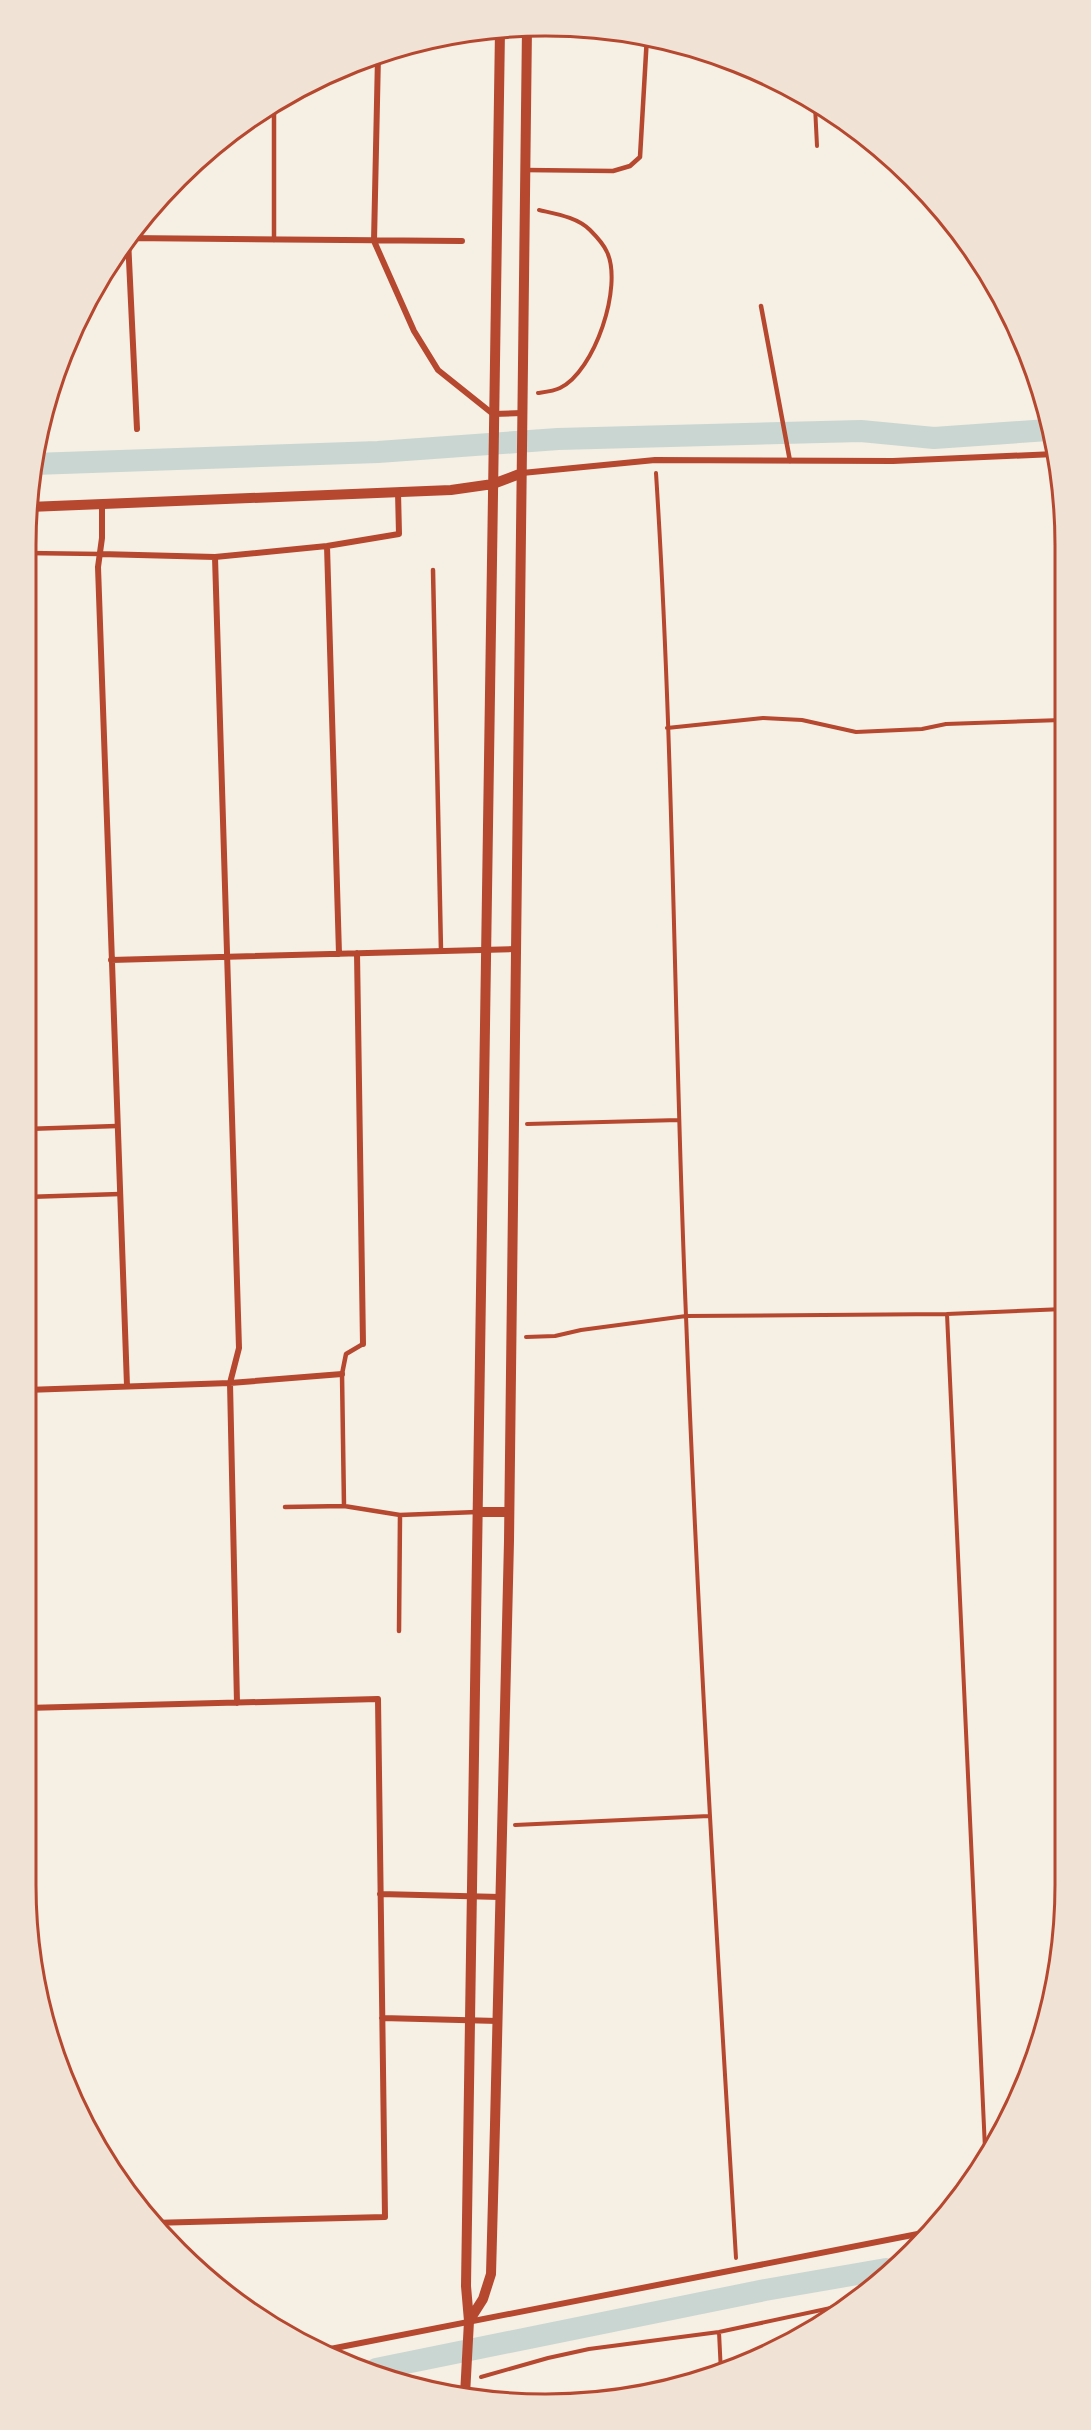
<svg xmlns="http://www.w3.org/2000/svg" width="1091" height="2430" font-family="'Alegreya Sans',sans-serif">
<rect width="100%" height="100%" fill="#f6efe4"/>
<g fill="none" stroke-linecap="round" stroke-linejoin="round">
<path stroke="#c9d6d2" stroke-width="22" d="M34,464L378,452L558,439L861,431L934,438L1048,430
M376,2369L765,2290L886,2269"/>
<path stroke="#b5482f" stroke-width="4" d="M815,106L817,146
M972,255L973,254
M538,393C545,392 554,391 560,388C595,371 623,286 607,252C604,245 595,235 590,230C577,217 556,214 539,210
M656,473C674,754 674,1035 686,1316C698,1630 717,1944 736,2258
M667,728L763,718L802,720L856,732L922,729L946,724L1062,720
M527,1124L679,1120
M947,1314L985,2149
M526,1337L555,1336L581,1330L686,1316L947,1314L1064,1309
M515,1825L709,1816
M719,2332L721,2373
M481,2377L548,2358L589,2349L719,2332L840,2306"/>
<path stroke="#b5482f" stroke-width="4.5" d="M274,104V240
M525,170L613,171L630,166L640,157L647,36
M761,306L790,461
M1049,431L1052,454
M26,553L100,554
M433,570L441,951
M26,1129L117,1126
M26,1197L120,1194
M344,1506L342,1374L346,1354L363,1344
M285,1507L344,1506L400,1515L477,1512
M399,1631L400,1515"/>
<path stroke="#b5482f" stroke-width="6" d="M378,56L374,241L414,331L438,370L493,414L522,413
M128,238L462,241
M128,239L137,429
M522,473L655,460L893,461L1055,454
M102,503V538L98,567L127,1386
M327,546L339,954
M100,554L215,557L327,546L399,534L398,492
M215,557L239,1348L230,1383L237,1703
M357,953L363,1344
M111,960L515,949
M26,1390L230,1383L342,1374
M26,1708L378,1699L385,2217L151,2223
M380,1894L500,1897
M382,2018L498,2021
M325,2350L933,2231"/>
<path stroke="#b5482f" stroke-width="10" d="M29,507L451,490L493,484L522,473
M477,1512H509
M469,2321L483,2299L491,2274L495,2125L509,1541L527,27
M465,2395L469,2321L466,2286L500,30"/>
</g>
<path d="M0 0H1091V2430H0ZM545 36H546A509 509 0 0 1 1055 545V1885A509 509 0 0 1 546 2394H545A509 509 0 0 1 36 1885V545A509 509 0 0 1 545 36Z" fill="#f1e2d6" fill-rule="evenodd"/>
<path fill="none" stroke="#b5482f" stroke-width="3" d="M545 36H546A509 509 0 0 1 1055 545V1885A509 509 0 0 1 546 2394H545A509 509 0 0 1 36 1885V545A509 509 0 0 1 545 36Z"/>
</svg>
